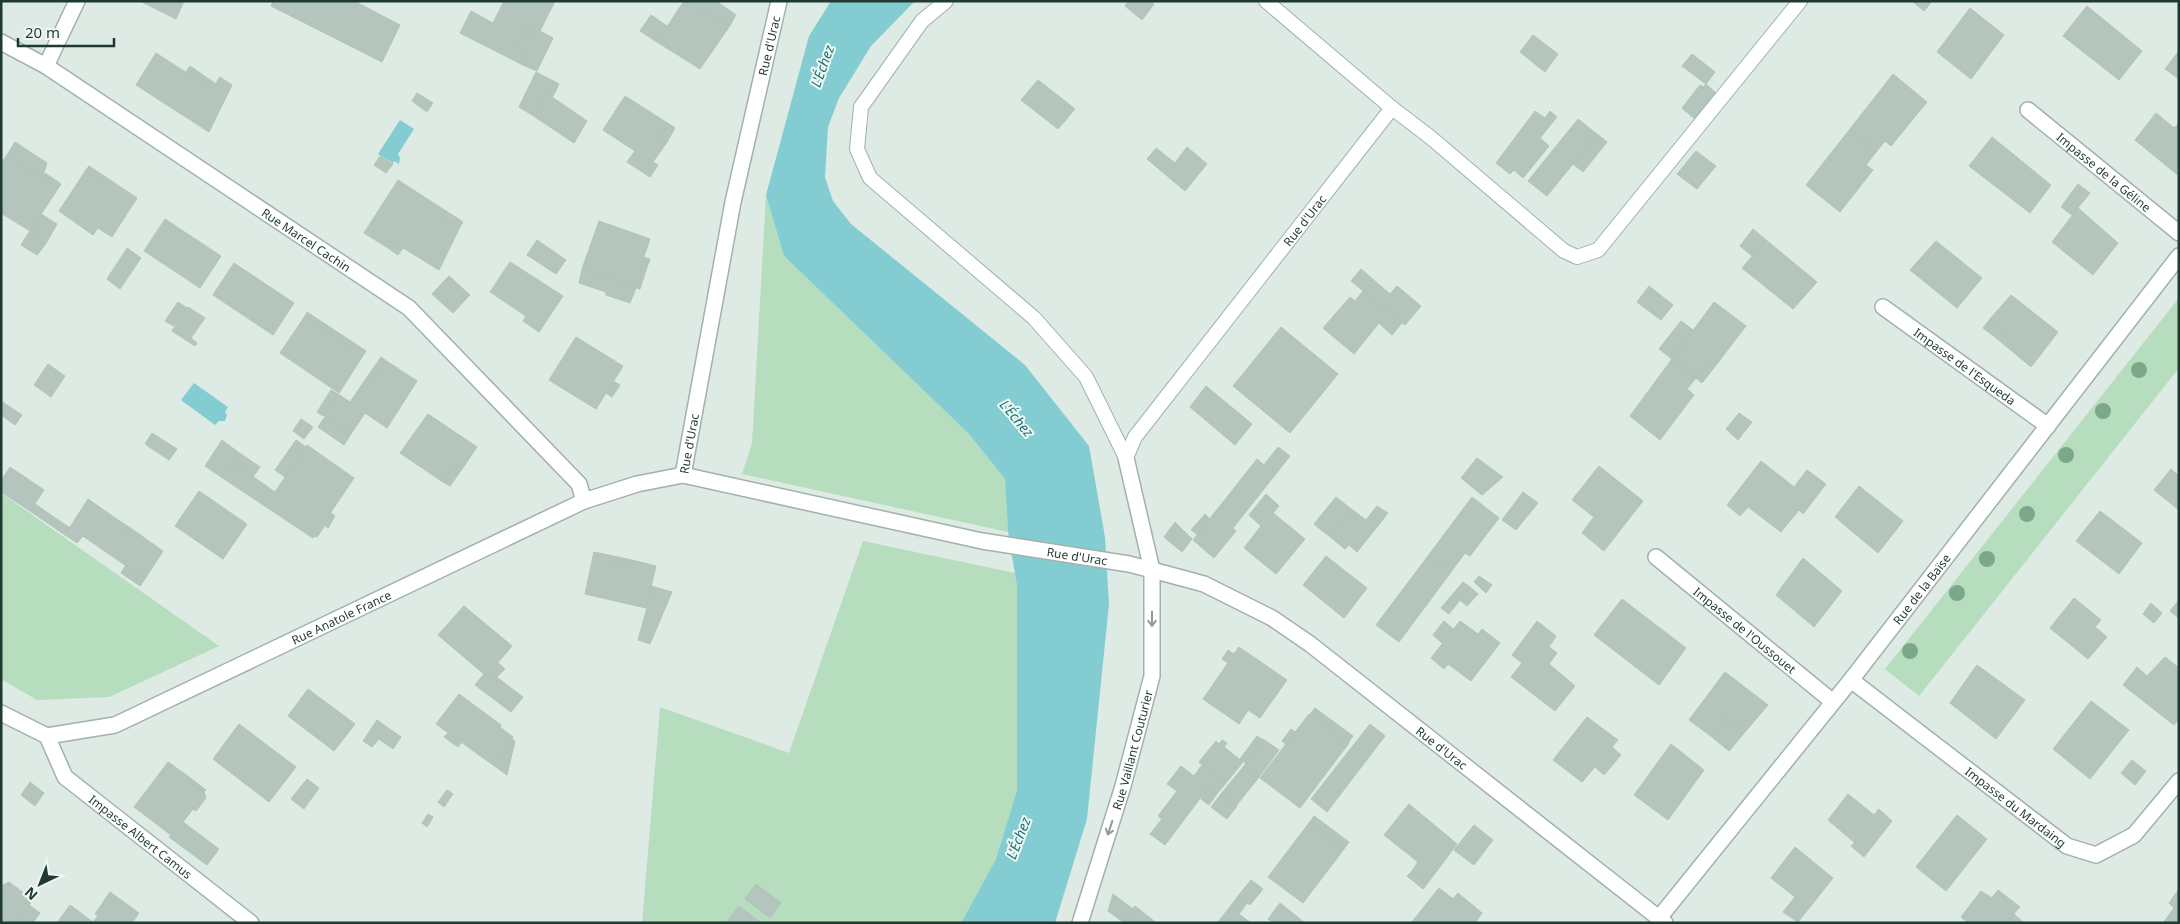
<svg xmlns="http://www.w3.org/2000/svg" width="2180" height="924" font-family="'Noto Sans',sans-serif">
<rect width="100%" height="100%" fill="#deeae4"/>
<path fill="#b6ddbd" d="M766,195L784,256L969,434L1005,479L1008,532L742,474L752,443Z
M2179,298V368L1919,696L1885,669Z
M1,493L219,646L109,697L37,700L1,679Z
M863,541L1015,573L1017,586V790L996,859L961,923H642L660,707L789,753Z"/>
<path fill="#83cdd2" d="M831,1H915L871,46L839,98L828,127L825,177L833,201L851,224L1025,365L1089,446L1105,537L1109,604L1087,819L1055,923H961L996,859L1017,790V586L1008,532L1005,479L969,434L784,256L766,195L809,36Z
M400,120L414,129L398,154L400,158L399,164L394,161L393,163L378,154Z
M194,383L228,407L225,412L227,415L225,421H219L215,425L181,400Z"/>
<path fill="#b3c5bc" stroke="#b0c4ba" d="M140,1H184L176,19Z
M273,1H300L293,17L271,6Z
M300,1H354L400,25L382,62L293,17Z
M504,1H555L538,35L526,29L517,48L528,54L523,65L460,33L471,11L493,23Z
M684,1H690L729,27L700,69L657,42Z
M690,1H716L736,15L729,27Z
M1128,1H1151L1154,4L1142,20L1125,6Z
M1912,1H1932L1924,11Z
M2087,6L2142,51L2119,80L2063,36Z
M1970,8L2004,35L1971,79L1937,52Z
M651,15L667,26L657,42L640,31Z
M526,29L538,35L540,31L553,38L537,71L523,65L528,54L517,48Z
M1533,35L1558,54L1545,72L1520,52Z
M2178,52L2179,53V79L2165,69Z
M156,53L212,89L220,77L232,85L209,132L136,85Z
M1692,54L1715,72L1706,84L1682,66Z
M190,66L216,84L212,89L186,72Z
M536,72L559,84L552,98L546,93L532,115L519,107Z
M1893,74L1927,102L1891,146L1885,141L1877,151L1850,129Z
M1038,80L1075,109L1058,129L1021,100Z
M1706,84L1716,93L1695,119L1682,108L1700,85L1703,87Z
M417,93L433,103L427,112L412,101Z
M546,93L587,121L574,143L532,115Z
M625,96L669,124L660,138L667,142L653,162L658,165L650,177L627,162L635,151L603,130Z
M1535,111L1545,118L1550,111L1557,117L1540,138L1549,146L1523,178L1514,170L1510,174L1496,163Z
M2156,113L2174,128L2179,123V176L2135,140Z
M1578,119L1597,134L1547,196L1528,181Z
M669,124L675,128L667,142L660,138Z
M1850,129L1877,151L1866,165L1873,170L1840,212L1806,185Z
M1597,134L1607,142L1583,172L1573,164Z
M1992,137L2051,185L2030,213L1969,166Z
M15,142L47,163L42,178L7,155Z
M1187,147L1207,164L1185,191L1147,159L1156,148L1175,163Z
M1696,151L1716,166L1697,189L1677,174Z
M7,155L42,178L45,173L61,184L30,231L1,213V163Z
M380,156L393,164L386,173L374,165Z
M89,166L110,180L107,184L86,170Z
M86,170L107,184L110,180L137,198L112,237L98,228L93,235L59,211Z
M398,180L446,211L442,216L460,227L439,270L392,241L388,248L364,233Z
M2078,184L2090,193L2072,215L2061,207Z
M2078,208L2118,243L2093,275L2052,242Z
M446,211L463,222L460,227L442,216Z
M41,214L57,224L45,245L28,234Z
M165,219L221,256L200,288L144,251Z
M599,221L650,239L640,268L646,270L640,289L582,269Z
M1753,229L1766,240L1752,256L1740,246Z
M28,234L45,245L37,255L21,245Z
M537,240L566,260L556,274L527,255Z
M1766,240L1817,282L1793,309L1742,268Z
M392,241L403,248L398,255L388,248Z
M1936,241L1982,278L1957,308L1910,270Z
M127,248L141,258L120,289L107,279Z
M643,257L650,259L646,270L640,268Z
M510,262L563,296L539,332L523,321L526,316L490,292Z
M234,263L294,303L273,335L213,295Z
M582,269L636,288L630,303L606,295V292L579,283Z
M1361,269L1390,294L1397,286L1421,306L1405,325L1351,281Z
M449,276L470,295L466,299L445,280Z
M445,280L466,299L453,313L432,294Z
M1649,286L1673,305L1661,320L1637,302Z
M1363,291L1402,323L1392,335L1379,323L1354,354L1323,328L1350,297L1355,301Z
M2011,295L2058,332L2031,367L1995,337L2002,329L1990,319Z
M178,302L187,308L174,326L165,321Z
M1714,302L1746,326L1713,369L1707,364L1696,378L1672,359Z
M188,307L205,318L191,338L197,343L195,346L172,331Z
M307,312L354,343L351,347L305,316Z
M305,316L351,347L354,343L366,351L339,393L280,353Z
M1990,319L2002,329L1995,337L1983,328Z
M1681,321L1693,330L1672,359L1659,349Z
M1281,327L1338,374L1290,433L1233,386Z
M576,337L623,366L596,409L549,380Z
M381,357L385,360L366,390L361,386Z
M1672,359L1696,378L1687,389L1694,395L1660,440L1630,416Z
M385,360L417,381L387,428L365,413L351,434L324,416L338,394L350,402L361,386L366,390Z
M48,364L65,376L51,397L34,385Z
M1707,364L1713,369L1702,383L1696,378Z
M613,381L620,385L612,397L606,393Z
M1206,386L1252,424L1235,445L1190,407Z
M331,390L338,394L323,416L317,412Z
M1,401L22,415L15,425L1,415Z
M1739,413L1752,422L1738,440L1726,429Z
M428,414L477,447L462,469L455,464L443,482L400,453Z
M325,417L351,434L344,445L318,427Z
M301,419L313,427L304,439L293,431Z
M152,433L177,449L169,460L145,444Z
M222,440L238,452L221,477L205,466Z
M296,440L306,447L285,477L275,470Z
M307,445L354,478L323,524L324,527L317,537L315,536L313,538L221,477L232,462L275,492Z
M1278,447L1290,456L1233,528L1236,531L1214,558L1193,540L1257,459L1264,465Z
M238,452L260,467L253,477L232,462Z
M1477,458L1503,477L1482,495L1461,478Z
M1761,461L1794,487L1807,470L1826,484L1803,514L1799,510L1781,532L1748,507L1740,516L1727,505Z
M455,464L462,469L450,486L443,482Z
M1599,466L1643,501L1604,551L1582,533L1594,517L1572,500Z
M10,467L44,490L30,511L1,492V481Z
M2171,469L2179,476V510L2154,490Z
M1859,486L1903,521L1878,553L1835,517Z
M199,491L247,524L223,559L175,526Z
M1523,492L1538,503L1516,530L1502,520Z
M1266,494L1279,506L1273,513L1305,539L1276,574L1244,548L1261,526L1249,515Z
M1336,497L1350,508L1329,536L1314,524Z
M1472,497L1499,518L1470,556L1465,553L1451,572L1428,556Z
M88,499L121,522L117,527L126,533L129,527L163,551L145,579L83,536L77,543L65,535Z
M35,504L70,528L65,535L30,511Z
M1377,506L1388,513L1357,552L1349,545L1345,549L1329,536L1350,508L1366,520Z
M2100,511L2142,543L2119,574L2076,541Z
M331,513L335,516L328,528L323,524Z
M1205,514L1210,519L1198,535L1191,530Z
M121,522L129,527L126,533L117,527Z
M1175,522L1192,539L1182,552L1164,537Z
M594,552L613,556L612,561L636,566V561L656,566L646,608L585,594Z
M613,556L636,561V566L612,561Z
M1326,556L1367,588L1344,618L1303,585Z
M1428,556L1451,572L1399,642L1376,625Z
M1803,558L1842,591L1814,627L1776,595Z
M126,565L145,579L140,586L121,573Z
M1479,576L1492,585L1486,593L1474,582Z
M1463,582L1470,587L1449,614L1441,608Z
M651,586L672,592L650,644L638,640L647,608H646Z
M1470,587L1478,594L1467,606L1460,600Z
M2074,598L2101,620L2095,627L2107,637L2088,659L2050,628Z
M1622,599L1686,648L1659,685L1594,635Z
M2179,600V618L2170,611Z
M2151,603L2162,613L2154,623L2143,614Z
M464,606L512,646L490,672L523,697L511,712L475,685L484,674L438,635Z
M1444,621L1453,629L1442,643L1433,635Z
M1460,621L1478,634L1482,629L1500,643L1471,681L1448,664L1444,669L1431,658Z
M1537,621L1556,636L1549,647L1557,653L1549,664L1575,686L1555,711L1511,677L1522,663L1512,655Z
M1239,647L1287,680L1260,718L1248,710L1239,724L1203,699L1228,663L1222,659L1228,650L1234,654Z
M2165,657L2179,668V719L2174,725L2123,685L2137,667L2147,676Z
M498,663L505,669L497,677L490,673Z
M1977,665L2025,700L1996,739L1950,703Z
M1725,672L1768,705L1745,732L1726,718L1712,737L1689,720Z
M308,689L355,724L334,751L288,716Z
M459,694L501,725L500,727L513,737L493,765L436,724Z
M2091,701L2129,730L2090,779L2053,749Z
M1315,708L1353,736L1348,743L1310,714Z
M1309,714L1349,743L1300,808L1260,778Z
M1587,717L1618,740L1612,747L1621,755L1604,775L1595,767L1582,782L1553,760Z
M1726,718L1745,732L1729,751L1712,737Z
M377,720L401,737L393,749L379,739L372,747L363,741Z
M239,724L296,767L269,802L213,759Z
M1370,724L1385,736L1327,812L1311,799Z
M1291,729L1295,732L1286,744L1282,741Z
M448,733L461,743L458,747L444,737Z
M1257,736L1263,740L1245,763L1240,759Z
M512,739L515,741L507,775L493,765Z
M1263,739L1279,750L1259,777L1244,766Z
M1222,740L1227,743L1224,747L1243,762L1226,783L1199,762L1216,741L1219,744Z
M1671,744L1704,770L1668,820L1634,795Z
M2132,760L2146,771L2135,785L2121,773Z
M168,762L171,764L156,784L153,782Z
M171,764L189,777L187,780L204,792L206,798L196,811L193,809L183,822L219,849L207,865L169,837L171,835L134,807L153,782L156,784Z
M1202,765L1226,783L1216,795L1208,788L1165,845L1150,834L1162,819L1158,816L1177,791L1167,784L1181,766L1194,776Z
M1244,766L1259,777L1236,806L1221,794Z
M189,777L206,790L204,792L187,780Z
M307,779L319,788L304,809L291,799Z
M30,782L44,793L35,806L21,795Z
M1208,788L1216,795L1209,805L1201,799Z
M447,790L453,794L444,807L438,802Z
M1221,794L1237,806L1227,819L1211,807Z
M1848,794L1874,815L1879,809L1892,821L1864,857L1851,846L1855,843L1828,820Z
M1409,804L1457,844L1427,884L1412,871L1418,862L1384,835Z
M428,814L433,817L427,827L422,823Z
M1957,815L1987,839L1946,891L1916,867Z
M1314,816L1349,842L1344,849L1309,823Z
M1309,823L1344,849L1303,903L1268,877Z
M1474,825L1493,840L1474,865L1454,850Z
M1795,847L1833,878L1798,922L1783,912L1795,897L1771,878Z
M1412,871L1427,884L1423,889L1407,876Z
M1251,880L1263,889L1250,905L1238,896Z
M9,882L33,900L15,923H1V886Z
M756,884L781,903L770,918L745,899Z
M1439,888L1453,899L1458,893L1482,913L1475,923H1411Z
M2179,889V923H2163L2174,908L2169,903Z
M1998,890L2020,907L2008,920L2011,923H1968L1961,917L1981,891L1992,898Z
M110,892L139,913L132,923H57L70,905L93,922L98,916L95,914Z
M1113,894L1133,909L1123,922L1108,911Z
M1238,896L1247,903L1239,914L1230,907Z
M1280,903L1305,923H1274L1268,919Z
M29,905L40,913L33,923H15Z
M739,906L761,923H726Z
M1135,906L1154,921L1153,923L1123,922Z
M1230,907L1239,914L1251,923H1217Z
M2014,914L2024,923H2011L2008,920Z"/>
<g fill="none" stroke-linecap="round" stroke-linejoin="round">
<defs>
<g id="service">
<path d="M946,1L922,21L861,107L857,149L870,178L1034,318L1086,377L1126,458"/>
<path d="M1266,1L1392,108L1430,137L1564,251L1577,257L1598,250L1800,1"/>
<path id="s1" d="M1126,458L1135,437L1392,108"/>
</g>
<g id="minor">
<path id="s2" d="M77,1L46,66L409,308L579,484L584,501"/>
<path d="M1,42L46,66"/>
<path id="s3" d="M2028,110L2179,233"/>
<path id="s4" d="M1883,307L2048,426"/>
<path id="s5" d="M683,475L733,202L779,1"/>
<path id="s6" d="M1656,557L1833,702"/>
<path id="s7" d="M1851,680L2067,846L2096,855L2134,835L2179,781"/>
<path id="s8" d="M1,713L47,736L115,725L584,501L637,484L683,475L982,541L1129,564L1152,570L1204,584L1272,618L1310,644L1665,923"/>
<path id="s9" d="M47,736L65,777L251,923"/>
<path id="s10" d="M1659,918L1851,680L2179,256"/>
<path id="s11" d="M1080,923L1123,786L1152,676V570L1126,458"/>
</g>
</defs>
<use href="#service" stroke="#a1b2aa" stroke-width="16"/>
<use href="#minor" stroke="#a1b2aa" stroke-width="18"/>
<use href="#service" stroke="#fff" stroke-width="14"/>
<use href="#minor" stroke="#fff" stroke-width="15"/>
</g>
<g fill="#7aa889">
<circle cx="2139" cy="370" r="8"/>
<circle cx="2103" cy="411" r="8"/>
<circle cx="2066" cy="455" r="8"/>
<circle cx="2027" cy="514" r="8"/>
<circle cx="1987" cy="559" r="8"/>
<circle cx="1957" cy="593" r="8"/>
<circle cx="1910" cy="651" r="8"/>
</g>
<defs><path id="oneway-shaft" d="M-6 0H5M1.5-3L5.5 0L1.5 3" fill="none" stroke-width="1.6" stroke-linecap="round" stroke-linejoin="round" transform="scale(1.25)"/></defs>
<g stroke="#8f9c98">
<use href="#oneway-shaft" transform="translate(1152 619) rotate(90)"/>
<use href="#oneway-shaft" transform="translate(1110 828) rotate(108)"/>
</g>
<g text-anchor="middle" dominant-baseline="central" stroke-width="4" stroke-linejoin="round" paint-order="stroke">
<g font-size="12" fill="#1f3a30" stroke="#eef7f2">
<text stroke="none"><textPath href="#s5" startOffset="438">Rue d'Urac</textPath></text>
<text stroke="none"><textPath href="#s3" startOffset="98">Impasse de la Géline</textPath></text>
<text stroke="none"><textPath href="#s1" startOffset="298">Rue d'Urac</textPath></text>
<text stroke="none"><textPath href="#s2" startOffset="385">Rue Marcel Cachin</textPath></text>
<text stroke="none"><textPath href="#s4" startOffset="101">Impasse de l'Esqueda</textPath></text>
<text stroke="none"><textPath href="#s5" startOffset="32">Rue d'Urac</textPath></text>
<text stroke="none"><textPath href="#s8" startOffset="1145">Rue d'Urac</textPath></text>
<text stroke="none"><textPath href="#s10" startOffset="421">Rue de la Baïse</textPath></text>
<text stroke="none"><textPath href="#s8" startOffset="371">Rue Anatole France</textPath></text>
<text stroke="none"><textPath href="#s6" startOffset="115">Impasse de l'Oussouet</textPath></text>
<text stroke="none"><textPath href="#s8" startOffset="1565">Rue d'Urac</textPath></text>
<text stroke="none"><textPath href="#s11" startOffset="181">Rue Vaillant Couturier</textPath></text>
<text stroke="none"><textPath href="#s7" startOffset="208">Impasse du Mardaing</textPath></text>
<text stroke="none"><textPath href="#s9" startOffset="141">Impasse Albert Camus</textPath></text>
</g>
<g font-size="14" font-style="italic" fill="#187078" stroke="#eef7f2">
<text transform="translate(822 66) rotate(-70)">L'Échez</text>
<text transform="translate(1017 418) rotate(50)">L'Échez</text>
<text transform="translate(1018 838) rotate(-69)">L'Échez</text>
</g>
</g>
<rect width="2180" height="924" fill="none" stroke="#1f3a30" stroke-width="5"/>
<g transform="translate(40 884) rotate(223)" stroke="#eef7f2" stroke-width="4" paint-order="stroke">
<path d="M0-4L9 19L0 12L-9 19Z" fill="#1f3a30"/>
<text y="-8" font-size="14" font-weight="bold" text-anchor="middle" fill="#1f3a30">N</text>
</g>
<path d="M18 38v8h96v-8" fill="none" stroke="#1f3a30" stroke-width="2.5"/>
<text x="25" y="38" font-size="15" fill="#1f3a30" stroke="#eef7f2" stroke-width="4" paint-order="stroke">20 m</text>
</svg>
